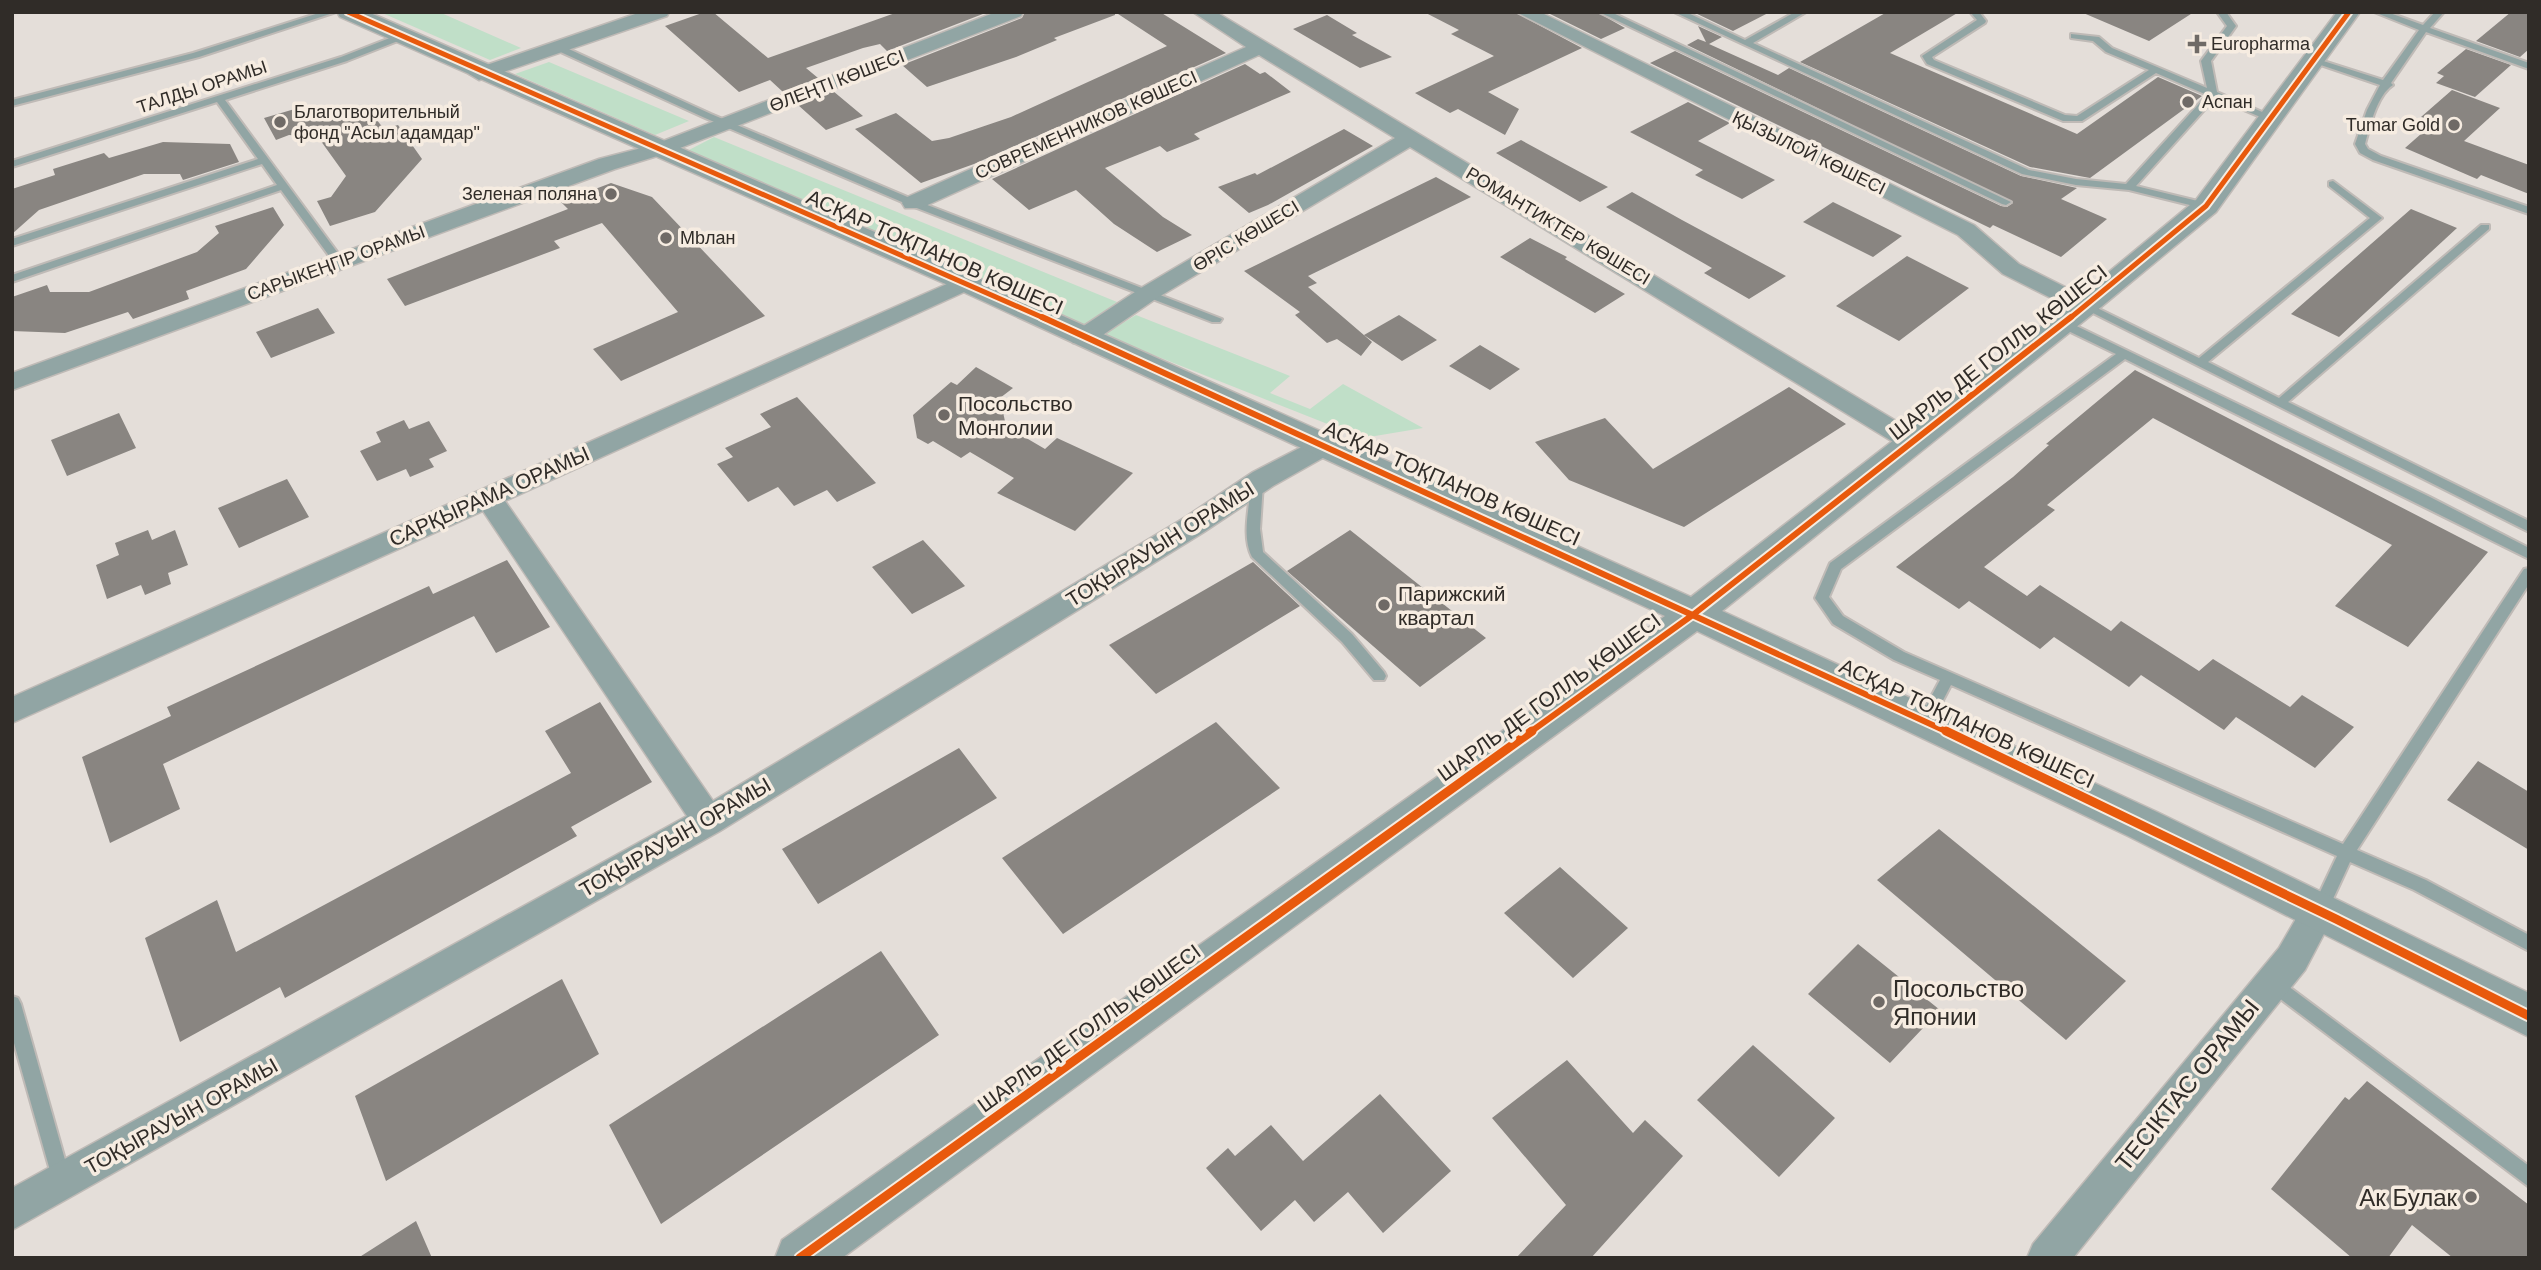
<svg xmlns="http://www.w3.org/2000/svg" width="2541" height="1270" font-family="Helvetica,sans-serif">
<rect width="100%" height="100%" fill="#e4ded9"/>
<path fill="#c0dfc8" d="M380,12H439L521,48L490,60Z
M549,62L689,121L655,135L515,74Z
M714,137L1117,302L1083,326L687,151Z
M1136,315L1290,376L1270,393L1310,409L1343,384L1423,428L1363,438L1103,335Z"/>
<path fill="#898581" d="M705,12H713L768,58L898,12H988L887,51L880,44L863,48L806,68L818,78L783,92L770,80L739,92L665,26Z
M1025,12H1160L1226,53L974,164L921,183L855,129L896,113L932,141L949,138L1011,117L1167,46L1115,12V15L1054,38L1057,40L1016,57L927,87L902,65L1022,18Z
M1424,12H1514L1582,48L1488,92L1519,109L1505,135L1458,109L1450,113L1415,93L1494,56L1451,34L1459,30Z
M1546,12H1597L1625,28L1601,39Z
M1693,12H1770L1733,31Z
M1887,12H1959L1890,53L2077,134L2158,77L2202,96L2090,178L2030,167L1800,62Z
M2081,12H2194L2149,41Z
M2511,12H2529V49L2520,57L2476,41Z
M1327,15L1357,33L1352,35L1392,57L1360,68L1293,29Z
M1698,26L1722,37L1709,44L1778,75L1789,68L2021,176L2077,188L2061,199L2107,219L2061,257L1993,225L1990,228L1650,63L1675,51L2001,206L2007,207L2013,203L1687,45L1698,39L1706,42Z
M2466,49L2511,65L2475,97L2436,83L2444,76L2437,73Z
M1245,64L1260,74L1265,72L1291,92L1194,134L1200,139L1167,152L1160,146L1105,168L1163,217L1192,235L1157,252L1114,224L1076,190L1029,210L992,179Z
M2452,90L2500,108L2464,141L2529,165V194L2481,175L2477,179L2405,148L2430,126L2421,123L2427,119L2421,117Z
M833,91L863,116L826,130L798,105Z
M1688,102L1730,123L1698,141L1775,180L1742,199L1695,175L1703,170L1630,132Z
M305,106L368,109L384,129L398,125L422,159L375,212L330,226L317,201L331,197L346,176L318,137L289,135L276,140L264,118Z
M1344,129L1373,146L1268,205L1249,213L1218,187L1255,173L1257,175Z
M1521,140L1565,164L1608,187L1580,202L1496,153Z
M163,142L230,144L239,162L183,180L180,174H144L39,210L12,234V189L55,175L53,169L104,153L109,158Z
M1436,177L1471,197L1308,276L1317,283L1308,287L1372,342L1361,356L1337,339L1327,343L1295,315L1300,312L1244,271Z
M611,183L652,197L765,316L621,381L593,349L678,312L602,223L554,241L560,248L405,306L387,279L568,209L561,202Z
M1632,192L1682,220L1786,276L1749,299L1704,273L1712,268L1606,207Z
M1833,202L1902,236L1873,257L1803,222Z
M273,207L284,225L246,269L186,291L189,299L133,319L128,312L65,333L12,331V297L47,285L50,292H89L197,252L219,233L215,226Z
M2411,209L2457,228L2339,337L2291,314Z
M1530,238L1567,257L1565,259L1625,294L1595,313L1500,257Z
M1907,256L1969,288L1899,341L1836,306Z
M318,308L335,333L271,358L256,332Z
M1399,315L1437,340L1402,361L1364,335Z
M1480,345L1520,369L1490,390L1449,366Z
M976,367L1013,388L1000,398L1006,426L1045,449L1057,438L1133,473L1075,531L997,493L1014,478L970,452L961,458L933,441L928,444L917,438L913,415L951,382L957,385Z
M2135,370L2488,552L2408,647L2335,606L2392,545L2153,418L2047,505L2055,510L1984,567L2027,596L2040,585L2111,631L2121,621L2199,671L2213,659L2290,707L2302,695L2354,727L2315,768L2236,717L2224,730L2141,675L2129,687L2054,637L2040,649L1969,601L1959,609L1896,567L2013,477L2049,445L2046,444Z
M1789,387L1846,424L1684,527L1569,480L1535,442L1605,418L1653,469Z
M797,397L876,483L837,502L827,490L794,506L778,487L748,502L717,464L733,457L725,448L771,427L760,414Z
M119,413L136,448L67,476L51,440Z
M404,420L409,429L429,421L447,451L429,459L434,467L410,477L406,469L377,481L360,451L381,442L376,432Z
M287,479L309,517L239,548L218,508Z
M148,530L152,540L175,530L188,565L168,573L171,584L145,595L141,585L107,599L96,565L119,555L115,543Z
M1350,530L1486,638L1420,687L1287,571Z
M923,540L965,586L912,614L872,567Z
M507,560L550,627L496,653L474,616L163,764L180,809L110,843L82,757L171,716L167,707L429,586L433,594Z
M1253,562L1300,606L1156,694L1109,645Z
M600,702L652,782L571,827L577,836L285,998L280,987L180,1042L145,938L217,900L236,952L571,773L545,731Z
M1216,722L1280,788L1063,934L1002,858Z
M959,748L997,798L818,904L782,849Z
M2478,761L2529,792V850L2447,800Z
M1939,829L2126,981L2066,1040L1877,880Z
M1560,867L1628,928L1573,978L1504,913Z
M1858,944L1940,1010L1890,1063L1808,994Z
M881,951L939,1035L661,1224L609,1125Z
M562,979L599,1054L386,1181L355,1096Z
M1753,1045L1835,1118L1779,1177L1697,1100Z
M1567,1060L1633,1133L1645,1120L1683,1156L1591,1258H1516L1566,1205L1492,1118Z
M2367,1081L2529,1205V1258H2453L2412,1225L2388,1258H2352L2271,1189L2345,1097L2349,1100Z
M1380,1094L1451,1171L1383,1233L1348,1192L1314,1222L1295,1200L1261,1231L1206,1168L1228,1148L1235,1156L1271,1125L1303,1161Z
M416,1221L432,1258H358Z"/>
<g fill="none" stroke-linecap="round" stroke-linejoin="round">
<defs>
<path id="service" d="M322,12H336L199,57L12,106V100L193,53Z
M1599,12H1611L2011,202L2006,205L2002,204Z
M1674,12H1686L1745,40L1795,12H1806L1753,43L2029,170L2076,179L2126,184L2207,95L2156,73L2082,121H2063L1927,64L1922,56L1977,20L1970,12H1979L1986,21L1985,23L1932,57L1934,60L2065,115L2077,116L2149,70L2106,52L2093,41L2071,38V34L2099,37L2112,48L2207,88L2201,61L2227,26L2217,12H2226L2236,26L2211,61L2217,92L2278,119L2270,121L2215,98L2136,186L2210,204L2211,206L2206,209L2129,190L2076,185L2022,174Z
M2374,12H2387L2423,25L2435,12H2444L2430,28L2529,63V69L2426,32L2391,83L2393,85C2377,95 2370,126 2365,144L2368,149L2381,156L2529,207V214L2373,160L2360,153L2355,144L2367,110L2380,85L2309,61L2317,59L2383,80L2419,30Z
M400,34L403,35V39L347,61L225,100L343,260V264H335L281,190L12,282V275L277,185L262,164L12,246V239L258,159L217,102L12,167V161L341,57Z
M554,45H560L711,114L917,201L1222,319L1220,322H1212L909,205L705,118L554,49Z
M2333,181L2382,218L2208,362L2279,398L2481,225H2489V229L2288,402L2529,521V532L2079,306L2081,304H2089L2199,358L2370,218L2329,186V182Z
M2062,319L2430,497L2529,548V559L2125,359L1841,569L1829,597L1843,616L1904,652L2343,844L2524,569L2529,568V584L2357,850L2426,880L2529,935V951L2414,890L2350,862L2326,914L2320,916L2314,914L2312,909L2337,856L1951,685L1929,727H1919L1917,723L1940,680L1894,660L1833,624L1815,598L1830,563L2116,354L2058,326V320Z
M1257,479L1263,483L1260,529L1263,552L1352,634L1384,672L1386,676L1384,680H1374L1342,642L1252,557C1241,535 1250,507 1251,483Z
M2272,974L2529,1166V1187L2266,988L2264,982L2266,976Z
M12,996L18,998L21,1004L71,1181L69,1188L62,1190L55,1188L53,1181L12,1036Z"/>
<path id="minor" d="M641,12H669L667,16L486,78L479,80L469,74L472,70Z
M996,12H1023L1021,16L667,153L615,169L12,390V373L599,159L653,145Z
M1193,12H1216L1921,436L1925,442L1921,448L1912,451L1903,448L1410,147L1157,298L1091,343H1073L1070,338L1073,333L1141,288L1395,138L1259,55L921,208H905L902,203L905,198L1246,47Z
M1516,12H1540L1974,225L2019,264L2093,301L2097,306L2093,311H2077L2003,274L1958,235Z
M965,276L973,278L977,283L973,288L505,501L713,801L1184,518L1253,472L1317,439L1326,436L1335,439L1339,445L1335,451L1273,486L1204,532L720,831L12,1230V1188L687,816L483,511L12,723V697Z
M2320,894L2332,898L2337,909L2305,970L2073,1258H2027L2033,1244L2279,948L2308,898Z"/>
<path id="tertiary" d="M337,12H368L900,243L1691,597L2075,300L2196,200L2337,12H2360L2216,212L2095,312L1722,611L2157,812L2529,993V1037L2128,836L1697,631L842,1258H775L782,1240L1665,616L957,289L340,17Z"/>
</defs>
<use href="#service" stroke="#bfbab6" stroke-width="4"/>
<use href="#minor" stroke="#bfbab6" stroke-width="3"/>
<use href="#tertiary" stroke="#bfbab6" stroke-width="3"/>
<use href="#service" fill="#91a5a4" fill-rule="evenodd"/>
<use href="#minor" fill="#91a5a4" fill-rule="evenodd"/>
<use href="#tertiary" fill="#91a5a4" fill-rule="evenodd"/>
<defs>
<path id="cycleway-far2" d="M348,12L1046,319
M2069,319L2206,206L2349,12"/>
<path id="cycleway-far1" d="M1042,317L1950,733
M1529,733L1694,614L2071,317"/>
<path id="cycleway" d="M1946,731L2336,919L2529,1016
M800,1258L1532,731"/>
</defs>
<use href="#cycleway-far2" stroke="#f6ece1" stroke-width="9"/>
<use href="#cycleway-far1" stroke="#f6ece1" stroke-width="10"/>
<use href="#cycleway" stroke="#f6ece1" stroke-width="13"/>
<use href="#cycleway-far2" stroke="#e8590c" stroke-width="5"/>
<use href="#cycleway-far1" stroke="#e8590c" stroke-width="6"/>
<use href="#cycleway" stroke="#e8590c" stroke-width="9"/>
</g>
<g fill="#6f6a66" stroke="#f6ece1" stroke-width="2.5">
<path d="M2193.5 33.5h7v7h7v7h-7v7h-7v-7h-7v-7h7z"/>
<circle cx="2188" cy="102" r="7"/>
<circle cx="280" cy="122" r="7"/>
<circle cx="2454" cy="125" r="7"/>
<circle cx="611" cy="194" r="7"/>
<circle cx="666" cy="238" r="7"/>
<circle cx="944" cy="415" r="7"/>
<circle cx="1384" cy="605" r="7"/>
<circle cx="1879" cy="1002" r="7"/>
<circle cx="2471" cy="1197" r="7"/>
</g>
<g text-anchor="middle" dominant-baseline="central" stroke-width="7" stroke-linejoin="round" paint-order="stroke">
<g font-size="18" fill="#302c28" stroke="#f6ece1" text-anchor="start">
<text x="2211" y="44">Europharma</text>
<text x="2202" y="102">Аспан</text>
<text x="294" y="112">Благотворительный<tspan x="294" dy="21">фонд "Асыл адамдар"</tspan></text>
<text x="2440" y="125" text-anchor="end">Tumar Gold</text>
<text x="597" y="194" text-anchor="end">Зеленая поляна</text>
<text x="680" y="238">Мbлан</text>
</g>
<g font-size="18" fill="#302c28" stroke="#f6ece1">
<text transform="translate(837 81) rotate(-21)">ӨЛЕҢТІ КӨШЕСІ</text>
<text transform="translate(202 87) rotate(-18)">ТАЛДЫ ОРАМЫ</text>
<text transform="translate(1086 125) rotate(-24)">СОВРЕМЕННИКОВ КӨШЕСІ</text>
<text transform="translate(1809 153) rotate(26)">ҚЫЗЫЛОЙ КӨШЕСІ</text>
<text transform="translate(1558 226) rotate(31)">РОМАНТИКТЕР КӨШЕСІ</text>
<text transform="translate(1246 236) rotate(-31)">ӨРІС КӨШЕСІ</text>
<text transform="translate(336 263) rotate(-20)">САРЫКЕҢГІР ОРАМЫ</text>
</g>
<g font-size="21" fill="#302c28" stroke="#f6ece1">
<text transform="translate(935 252) rotate(24)">АСҚАР ТОҚПАНОВ КӨШЕСІ</text>
<text transform="translate(1998 352) rotate(-38)">ШАРЛЬ ДЕ ГОЛЛЬ КӨШЕСІ</text>
<text transform="translate(1452 483) rotate(24)">АСҚАР ТОҚПАНОВ КӨШЕСІ</text>
<text transform="translate(489 496) rotate(-24)">САРҚЫРАМА ОРАМЫ</text>
<text transform="translate(1160 544) rotate(-32)">ТОҚЫРАУЫН ОРАМЫ</text>
<text transform="translate(1549 697) rotate(-36)">ШАРЛЬ ДЕ ГОЛЛЬ КӨШЕСІ</text>
<text transform="translate(1967 723) rotate(25)">АСҚАР ТОҚПАНОВ КӨШЕСІ</text>
<text transform="translate(675 837) rotate(-30)">ТОҚЫРАУЫН ОРАМЫ</text>
<text transform="translate(1089 1028) rotate(-36)">ШАРЛЬ ДЕ ГОЛЛЬ КӨШЕСІ</text>
<text transform="translate(181 1116) rotate(-29)">ТОҚЫРАУЫН ОРАМЫ</text>
</g>
<g font-size="21" fill="#302c28" stroke="#f6ece1" text-anchor="start">
<text x="958" y="403">Посольство<tspan x="958" dy="24">Монголии</tspan></text>
<text x="1398" y="593">Парижский<tspan x="1398" dy="24">квартал</tspan></text>
</g>
<g font-size="24" fill="#302c28" stroke="#f6ece1" text-anchor="start">
<text x="1893" y="988">Посольство<tspan x="1893" dy="28">Японии</tspan></text>
<text x="2457" y="1197" text-anchor="end">Ак Булак</text>
</g>
<g font-size="24" fill="#302c28" stroke="#f6ece1">
<text transform="translate(2187 1085) rotate(-51)">ТЕСІКТАС ОРАМЫ</text>
</g>
</g>
<rect width="2541" height="1270" fill="none" stroke="#302c28" stroke-width="28"/>
</svg>
